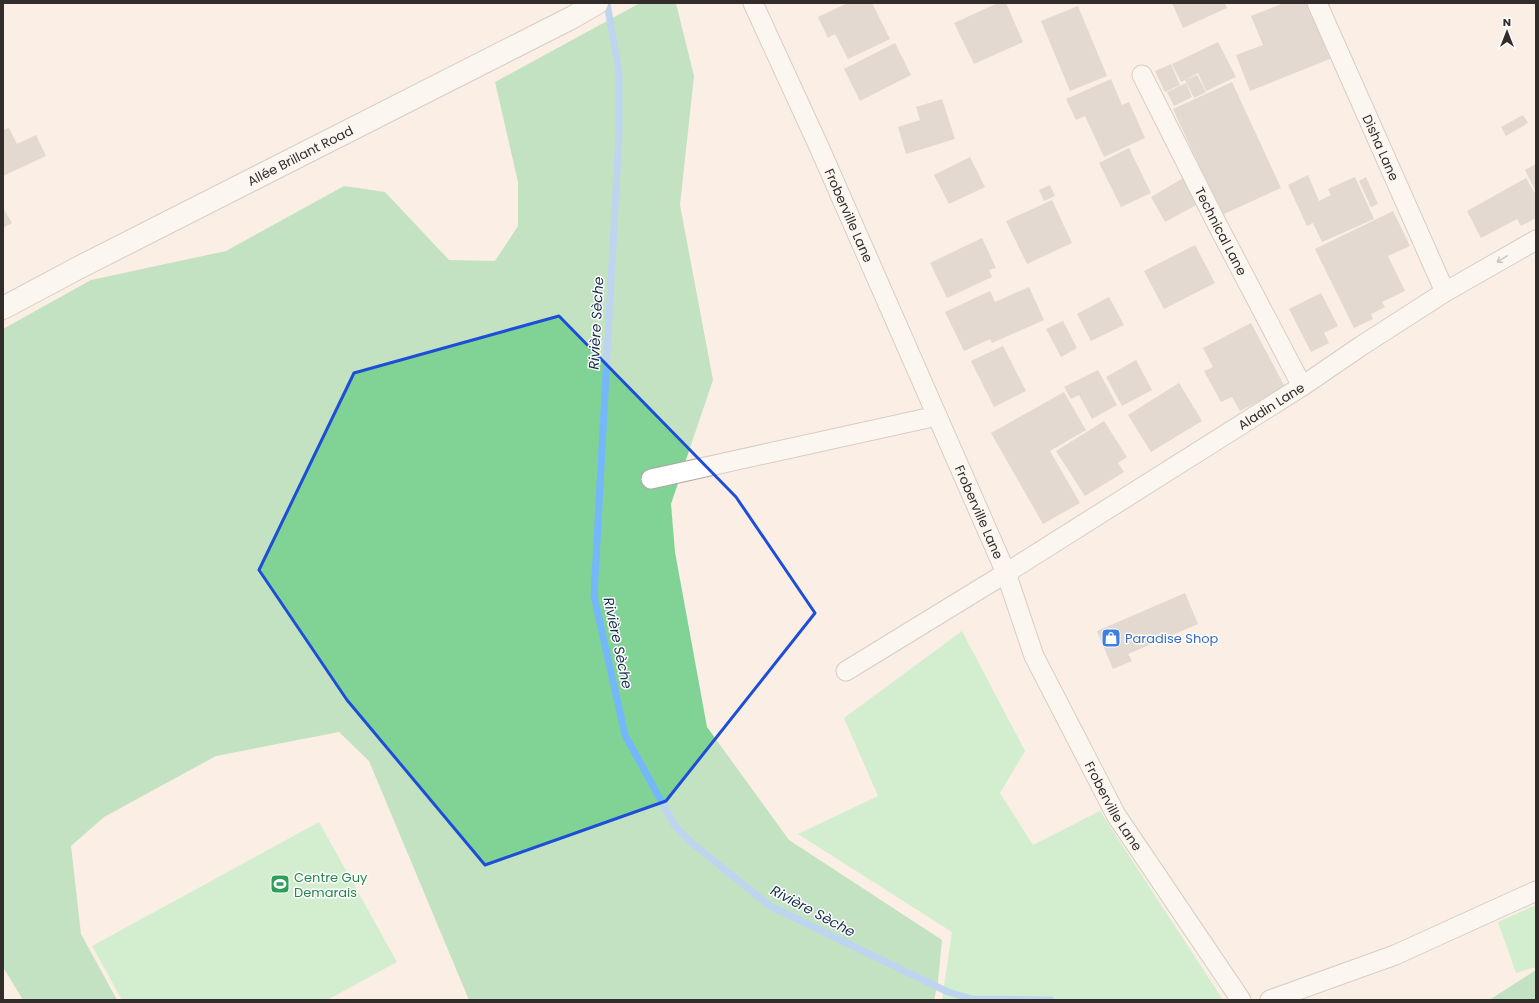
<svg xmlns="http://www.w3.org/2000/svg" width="1539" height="1003" font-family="Poppins,sans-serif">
<rect width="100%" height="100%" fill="#faeee5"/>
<path fill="#a3edb4" d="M962,631L1025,751L1000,793L1033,845L1100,811L1223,1000H942L952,932L798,834L878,796L844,718Z
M319,822L397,962L327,1000H122L92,946Z
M1536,905V967L1516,973L1498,922Z"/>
<path fill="#81d395" d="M640,3H676L694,76L680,205L713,380L671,504L675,552L707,727L789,840L942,940L938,982L934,1000H469L369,761L339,732L216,756L104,817L71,846L81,934L117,1000H23L3,967V329L91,280L226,251L344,186L385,192L449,260L495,261L518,226V182L495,82Z
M1536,970V1000H1489Z"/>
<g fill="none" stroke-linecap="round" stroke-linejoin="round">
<path stroke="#74b7fb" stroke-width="7" d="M607,3L619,72V135L594,596L625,735L675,826L692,843L770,906L948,992L972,999L1051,1000"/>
</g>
<path fill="#c9beb5" d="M848,3H872L890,39L848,59L835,34L828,38L818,17Z
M998,3H1006L1023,42L974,64L954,23Z
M1172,3H1225L1227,8L1183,28Z
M1284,3H1307L1330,59L1250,91L1236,55L1263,45L1251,16Z
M1078,6L1107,76L1070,91L1041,21Z
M1218,42L1236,77L1206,91L1198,73L1181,82L1172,64Z
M895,43L911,75L860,101L844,69Z
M1171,64L1180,85L1165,92L1155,71Z
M1197,75L1206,92L1194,98L1185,80Z
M1111,79L1122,105L1129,102L1145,138L1104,157L1085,116L1076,120L1066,99Z
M1232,82L1281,188L1222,215L1173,109Z
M1186,83L1192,97L1174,106L1167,92Z
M942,99L955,139L906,154L898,127L920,120L916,107Z
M1523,115L1528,123L1506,136L1501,127Z
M9,128L17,144L36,135L46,156L3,176V130Z
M1129,148L1151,193L1121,207L1099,163Z
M970,157L985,187L949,204L934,175Z
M1536,164V192L1525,170Z
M1308,175L1319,201L1331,195L1328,189L1355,177L1374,219L1322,242L1313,223L1307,226L1288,185Z
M1185,177L1200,203L1165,222L1151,197Z
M1366,177L1378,204L1371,207L1359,181Z
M1526,178L1536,195V218L1521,226L1517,219L1481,238L1467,211Z
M1050,185L1055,196L1044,201L1039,190Z
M1052,200L1072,243L1027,264L1006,221Z
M3,208L12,223L3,228Z
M1393,211L1410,246L1388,256L1405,291L1382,302L1385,307L1371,314L1373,319L1354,328L1315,249Z
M982,238L996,268L989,270L992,277L947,298L930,263Z
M1195,245L1215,283L1164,309L1144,271Z
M1029,287L1044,320L992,343L990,339L964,351L945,312L990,291L995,302Z
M1321,293L1338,326L1324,333L1329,343L1311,352L1289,309Z
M1109,297L1124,325L1091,341L1077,314Z
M1063,321L1077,348L1061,357L1046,329Z
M1251,323L1285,387L1240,411L1232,397L1221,402L1204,371L1213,367L1203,348Z
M1003,346L1026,391L994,407L971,361Z
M1136,360L1152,390L1122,406L1106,377Z
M1098,370L1117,405L1092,419L1079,395L1071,399L1064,387Z
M1179,383L1202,421L1151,452L1128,415Z
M1064,392L1086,430L1050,451L1080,503L1043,524L991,433Z
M1104,421L1127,457L1118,463L1124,472L1085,496L1056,451Z
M1185,593L1198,624L1128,654L1132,661L1113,669L1097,631Z"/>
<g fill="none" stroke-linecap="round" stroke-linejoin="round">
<defs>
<g id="minor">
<path id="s1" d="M753,3L820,149L1006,573L1034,656L1116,815L1241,1000"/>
<path id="s2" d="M1317,3L1445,292"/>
<path id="s3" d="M1142,75L1218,226L1302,386"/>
<path d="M651,479L937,416"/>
<path id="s4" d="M846,671L1006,573L1304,385L1361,346L1445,292L1536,240"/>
<path d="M1270,1000L1395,955L1536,891"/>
</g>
<g id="secondary">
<path id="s5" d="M3,308L78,268L573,17L597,3"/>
</g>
</defs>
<use href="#minor" stroke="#b0a59c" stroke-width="21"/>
<use href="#secondary" stroke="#b0a59c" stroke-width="24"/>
<use href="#minor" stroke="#fff" stroke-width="19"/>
<use href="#secondary" stroke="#fff" stroke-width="22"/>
</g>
<defs><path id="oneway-shaft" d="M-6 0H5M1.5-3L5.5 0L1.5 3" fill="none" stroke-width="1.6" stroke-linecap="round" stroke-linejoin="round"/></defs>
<use stroke="#989694" href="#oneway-shaft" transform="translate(1502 259) rotate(149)"/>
<path d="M0 0H1539V1003H0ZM559,316L736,497L815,613L666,801L485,865L347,700L259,570L354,373Z" fill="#faeee5" fill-opacity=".55" fill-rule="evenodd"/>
<path fill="none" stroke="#1d4ed8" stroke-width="3" stroke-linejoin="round" d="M559,316L736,497L815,613L666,801L485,865L347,700L259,570L354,373Z"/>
<defs>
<symbol id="shop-square" viewBox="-11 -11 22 22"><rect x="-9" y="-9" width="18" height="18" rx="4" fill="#3f7fe0" stroke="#fefefe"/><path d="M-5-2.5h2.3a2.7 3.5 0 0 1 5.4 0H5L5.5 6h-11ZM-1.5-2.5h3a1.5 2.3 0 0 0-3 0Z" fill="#fff"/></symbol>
<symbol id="stadium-square" viewBox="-11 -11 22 22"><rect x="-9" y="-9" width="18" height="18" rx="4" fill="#2e9e5b" stroke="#fefefe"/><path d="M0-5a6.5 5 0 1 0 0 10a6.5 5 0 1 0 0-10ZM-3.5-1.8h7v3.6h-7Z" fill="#fff"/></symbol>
</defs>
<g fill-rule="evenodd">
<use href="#shop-square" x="1100" y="627" width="22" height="22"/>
<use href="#stadium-square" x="269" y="873" width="22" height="22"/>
</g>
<g text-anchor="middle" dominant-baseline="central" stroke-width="3" stroke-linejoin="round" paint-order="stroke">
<g font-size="13" fill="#322d2a" stroke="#fefefe">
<text stroke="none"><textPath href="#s2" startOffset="158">Disha Lane</textPath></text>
<text stroke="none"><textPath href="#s5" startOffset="334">Allée Brillant Road</textPath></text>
<text stroke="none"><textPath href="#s1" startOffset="233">Froberville Lane</textPath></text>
<text stroke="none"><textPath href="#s3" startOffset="175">Technical Lane</textPath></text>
<text stroke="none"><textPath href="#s4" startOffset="501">Aladin Lane</textPath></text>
<text stroke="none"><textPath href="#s1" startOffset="557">Froberville Lane</textPath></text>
<text stroke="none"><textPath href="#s1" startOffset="881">Froberville Lane</textPath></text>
</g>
<g font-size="13" fill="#366cbe" stroke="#fefefe" text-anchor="start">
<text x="1125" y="638">Paradise Shop</text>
</g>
<g font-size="13" fill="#27864d" stroke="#fefefe" text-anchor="start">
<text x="294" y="877">Centre Guy<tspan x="294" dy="15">Demarais</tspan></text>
</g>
<g font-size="14" font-style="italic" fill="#142f4b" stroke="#fefefe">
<text transform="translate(596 323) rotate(-87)">Rivière Sèche</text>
<text transform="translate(618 643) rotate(78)">Rivière Sèche</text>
<text transform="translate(813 911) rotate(28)">Rivière Sèche</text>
</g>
</g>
<rect width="1539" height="1003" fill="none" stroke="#322d2a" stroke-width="8"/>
<g transform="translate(1507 32)" stroke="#fefefe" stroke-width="3" paint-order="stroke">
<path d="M0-3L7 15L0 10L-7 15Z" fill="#322d2a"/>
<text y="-6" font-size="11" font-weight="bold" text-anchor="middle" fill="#322d2a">N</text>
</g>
</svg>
